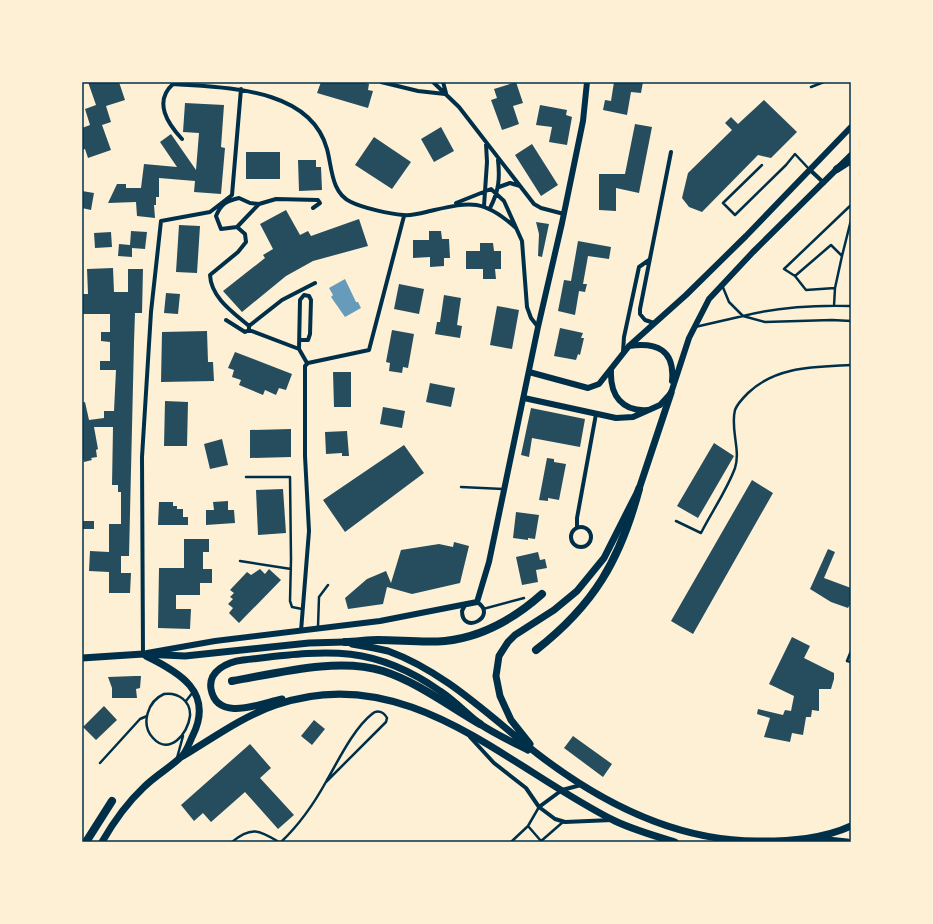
<svg xmlns="http://www.w3.org/2000/svg" width="933" height="924" font-family="Quicksand,sans-serif">
<rect width="100%" height="100%" fill="#fdf0d5"/>
<path fill="#669bbc" d="M345,279L356,302H358L361,308L345,317L331,297L333,295L329,288Z"/>
<path fill="#264d5e" d="M88,82H119L125,100L106,106L111,122L102,125L111,150L88,158L85,149L82,150V128L90,125L85,109L96,105Z
M321,82H362L369,84L368,90L373,91L368,108L317,93Z
M516,82L523,103L513,106L519,124L502,130L491,100L497,98L494,89Z
M614,82H643L641,93L631,92L627,115L603,110L605,100L611,101Z
M764,100L797,132L771,158L758,155L702,212L689,207L682,198L688,173L732,130L725,123L731,117L738,124Z
M185,103L224,105L221,147L225,148L221,194L194,192L195,181L159,178V197H156V205H154L155,218L137,216L136,202L108,203L117,184H126V188H141L144,164L177,167L160,142L171,134L196,170L199,133L183,132Z
M540,105L567,110L566,115L572,117L567,145L549,142L552,127L536,125Z
M635,124L652,127L639,193L616,188V211L599,210V174H625Z
M441,127L454,151L434,162L421,139Z
M374,137L411,162L392,189L355,165Z
M532,144L558,185L541,196L515,155Z
M246,152H280V179H246Z
M298,160H316V167H321L322,190L299,191Z
M82,191L94,193L91,210L82,208Z
M286,210L300,235L308,231L311,236L359,219L368,246L313,261L286,276L242,312L223,291L265,258L263,255L273,249L260,224Z
M536,222L549,224L542,257L538,256L539,234Z
M179,225L200,226L197,273L176,272Z
M131,231L147,232L145,249L132,248V257L118,256L119,244L130,245Z
M429,231H441L442,239H449L450,258H444V266L430,267V257L413,258V240H429Z
M111,232L112,247L95,248L94,233Z
M578,241L611,247L609,259L588,256L583,284H587L585,292L579,291L575,315L558,311L564,280L571,281Z
M480,243H493L494,251H501V269H495L496,279H483V269H466V251H480Z
M113,268L114,292H128V269H143L142,313H135L134,342L129,556H121V573H131L130,593H109V572L89,571L90,551L109,552V524H121V492H118V485H112L113,427H94L98,449L96,450L97,457L91,458L92,460L84,462L82,454V403L85,402L89,420L104,418V411H114L116,370H100V361H110V342L101,341V332H110V314H82V294H88L87,269Z
M399,284L424,289L419,314L394,309Z
M166,293L180,294L178,314L164,313Z
M444,295L461,298L457,325L462,326L460,338L435,334L437,322H440Z
M497,306L519,310L512,349L490,345Z
M560,328L583,333L581,338H584L580,355L578,354L576,360L554,356Z
M392,330L414,334L408,368L403,367L402,373L389,371L390,363L386,362Z
M207,331L208,362H213L214,381L161,382L162,332Z
M235,352L292,374L286,390L279,388L276,395L265,390L263,395L239,385L241,380L232,377L234,370L228,368Z
M333,372H351V407H334Z
M430,383L455,388L451,407L426,402Z
M165,401L188,402L187,446H164Z
M383,407L405,411L402,428L380,424Z
M531,408L585,419L580,447L532,438L529,457L521,455Z
M291,429V457L250,458V430Z
M347,431L349,456H342V453L326,454L325,432Z
M222,439L228,465L210,469L204,444Z
M714,443L734,456L698,518L677,506Z
M404,445L424,473L345,532L323,500Z
M547,458L554,459V462L566,464L559,500L548,498V501L539,500Z
M752,480L773,493L693,634L671,621Z
M283,489L286,533L258,535L256,490Z
M228,501V510H234L235,523L206,525V510H214L213,502Z
M159,502H173V506H177V509H183V517H188V525H158Z
M516,512L539,515L535,539L528,538V540L513,538Z
M82,521H94V529H82Z
M184,539H209V552H203V569H212V583H200V595H176V609H191L190,629L158,628L159,568H184Z
M454,542L469,546L460,583L412,594L387,587L383,604L348,609L345,598L367,579L386,571L391,583L401,550L439,544L453,547Z
M828,549L835,552L824,578L851,588V603L848,608L831,602L810,589Z
M538,552L540,560L545,559L547,568L536,570L538,582L522,585L516,557Z
M260,569L265,574L269,569L281,580L239,623L229,613L233,608L228,604L233,599L230,597L234,593L230,590L247,572L251,575Z
M792,637L810,646L804,658L834,673V679L831,689H819V711L812,710L811,717H806L803,735L792,733L790,742L764,737L770,718L757,714L758,709L783,715L785,710L791,711L794,696L769,684Z
M135,676H141L140,688L136,689L137,698H112V688L108,677Z
M104,706L117,720L96,740L83,727Z
M314,720L325,729L312,745L301,736Z
M573,736L612,764L603,777L564,748Z
M250,744L271,768L260,778L294,815L278,829L245,792L211,822L203,813L194,821L181,805Z"/>
<g fill="none" stroke-linecap="round" stroke-linejoin="round">
<path stroke="#003049" stroke-width="2.5" d="M811,87L824,82
M762,165L723,203L735,215L786,165L795,154L809,169
M842,256L851,220
M795,276L831,245L842,256L835,288L806,290L795,276L784,269L851,205
M834,306L835,288
M851,306C815,305 778,307 743,316L765,322L832,320L851,321
M695,327L743,316L729,302L722,285
M246,477H290L291,559L290,601L292,607L302,609
M461,487L503,489
M676,521L701,533C711,513 727,490 735,468C741,450 730,429 735,410C737,404 743,398 748,393C776,366 815,367 851,365
M240,561L291,569
M483,609L524,598
M318,627L319,597L328,585
M851,651L847,661L851,662
M164,694C178,692 191,701 190,716C188,734 169,756 153,738C140,724 148,701 164,694Z
M186,701L193,692
M177,758L183,736
M100,763L140,719L147,716
M528,826L541,841
M232,842C251,826 259,830 279,842
M281,842C299,825 315,802 327,780C338,761 354,728 372,714C377,709 384,712 387,718L386,722L326,782
M511,842L528,826L539,807
M540,842L563,822"/>
<path stroke="#003049" stroke-width="4" d="M381,82L418,91L445,94
M433,82L459,107L534,204L541,208L564,214
M443,82L446,93
M182,139C168,124 153,102 173,84C225,88 310,87 327,149C332,167 331,193 351,202C363,208 390,214 403,215C412,216 422,213 430,211C470,202 483,198 516,228
M809,169L824,183
M499,187L510,183L520,186
M456,203L491,189L504,201L522,241L527,307L531,318L538,327
M484,206L487,162L486,144
M490,208C499,191 500,178 498,160
M237,227L259,204
M226,320L245,332L249,330
M654,323L645,320L640,314V309L671,152
M249,326C234,313 211,298 210,275L238,252L246,242L245,234L237,227L221,229L216,216C221,204 226,201 239,198L250,203L259,204L276,199L318,200L320,203L313,208
M299,349L300,300L304,295L309,296L311,300L310,334L308,340H300
M623,352L624,337L639,267L649,260
M307,363L299,349L249,330V326L282,300L315,283
M571 537a10 10 0 1 1 20 0a10 10 0 1 1-20 0Z
M577,528V518L596,414
M465,605L462,611C462,636 499,616 477,602
M301,631L309,531L305,456V366L308,363L369,350L404,216
M143,654L142,457L151,312L161,221L210,212L232,195L241,89
M470,737L494,763L526,788L539,807L555,819L565,822L612,820
M539,807L562,790L581,785"/>
<path stroke="#003049" stroke-width="6" d="M629,346C657,342 675,350 672,381
M611,371C610,395 622,412 648,410
M529,372L588,388L599,384L629,346L686,295L746,236L851,127
M524,398L616,418L633,417L660,405L671,393L689,338L709,299L753,252L851,155
M147,653L215,641L380,621L477,602L489,562L538,327L562,223L583,121L587,82"/>
<path stroke="#003049" stroke-width="7" d="M352,644C364,646 376,648 388,651C446,672 491,718 539,755C603,804 677,842 760,841C790,841 823,839 851,826
M282,699C262,703 217,723 211,689C208,671 227,662 243,660C323,651 370,642 440,691C455,701 466,713 480,724C495,734 512,742 528,750
M530,744L511,720L500,696L496,676L499,656L508,642L515,635L554,610L577,591L604,558L639,489L671,393
M183,756C213,738 243,716 276,705C407,659 508,768 615,821C634,830 655,836 675,842
M818,839L847,842"/>
<path stroke="#003049" stroke-width="7" d="M82,658L143,654L185,656L309,643L345,642
M102,842C114,821 127,803 144,787C156,775 171,767 182,756C187,751 190,741 193,735C214,692 179,672 146,656"/>
<path stroke="#003049" stroke-width="8" d="M837,169L851,160
M345,642C356,642 367,640 378,640C400,640 423,643 445,641C482,637 515,618 542,594
M536,650C594,605 620,560 639,489
M232,681C278,673 338,657 383,671C417,682 449,706 480,724
M86,842L112,801"/>
</g>
<rect width="933" height="924" fill="none" stroke="#fdf0d5" stroke-width="166"/>
<rect x="83" y="83" width="767" height="758" fill="none" stroke="#003049" stroke-width="1.5"/>
</svg>
